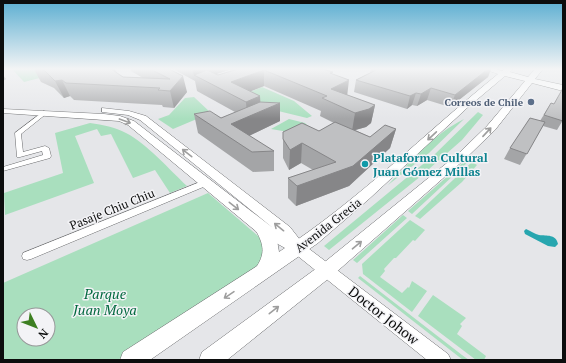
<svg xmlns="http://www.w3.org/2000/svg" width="566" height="363" font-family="'PT Serif',serif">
<rect width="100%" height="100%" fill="#e5e6e9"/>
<path fill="#a9dfbe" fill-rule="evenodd" d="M12,69H75L24,82Z
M262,87L294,101L312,116L307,118L270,109L242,95Z
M194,97L211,113L173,129L158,119L169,115L185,98Z
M478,112L483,115L462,140L421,176L329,250L324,246L434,155Z
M289,119L305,123L309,127L306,135L271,129Z
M464,119L429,153L388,185C411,161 434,134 464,119Z
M90,123C103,125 115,127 126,133C146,143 170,170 187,186L170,193L155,170L133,178L111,134L101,136L97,129L75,136L94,183L5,215L4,193L63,173L55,133Z
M466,160L469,161L412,214L408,211Z
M472,162L477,165L462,182L420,219L415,216Z
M208,193L265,242L264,264L118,360H3V283ZM24,315H48V339H24Z
M403,215L407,218L357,263L353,260Z
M410,220L425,230L415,241L413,240L396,258H394L384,269L385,271L380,277L402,293L408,287L409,288L412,281L427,291L412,312L363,274L362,264Z
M360,276L462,355L469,360H463L358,278Z
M433,295L466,318L460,324L462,326L457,334L486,356L484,360H476L418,316Z"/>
<path fill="#27a6af" d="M526,229C531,231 535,234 539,235C547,236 556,234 558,244L555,247L548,246L525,234L524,231Z"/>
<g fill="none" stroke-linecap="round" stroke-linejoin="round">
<defs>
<path id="street" d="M44,111L46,112V114L21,134L23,152L45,146L49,148L51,156L50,158L3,171V167L43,155L42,151L20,157H17L15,133Z
M205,180L208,181L209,183L208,185L31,259L27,260L23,259L22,256L23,253Z"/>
<path id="secondary" d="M102,108L129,111L146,116L290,227L304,245L448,354L451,360H427L294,253L258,233L128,125L119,121L104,120L3,113V109L104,114L120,116L134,121L273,228L140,120L128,115L102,112Z"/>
<path id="primary" d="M483,69H495L502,71L505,69H513L510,72L528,77L535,69H543L535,79L563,85V91L532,83L495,130L466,158L333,275L227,360H199L202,352L321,265L458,154L487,126L525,81L505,76L467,108L369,199L318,243L150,360H120L123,352L257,266C266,252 263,243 255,229L258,225L263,223L268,225L277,240L279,252C358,201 425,133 498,74Z"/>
</defs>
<use href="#street" stroke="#6b6c6e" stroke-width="1"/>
<use href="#secondary" stroke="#6b6c6e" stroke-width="1"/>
<use href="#primary" stroke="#6b6c6e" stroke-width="1"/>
<use href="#street" fill="#fff" fill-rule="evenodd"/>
<use href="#secondary" fill="#fff" fill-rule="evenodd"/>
<use href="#primary" fill="#fff" fill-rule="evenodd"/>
</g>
<path fill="#a4a5a7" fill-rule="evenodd" d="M34,69H115L117,73L123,77L143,78L131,71L130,69H169L187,92L174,108L163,107L162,105L74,100L70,96L64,98L54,88L41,82Z
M173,69H317L333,74L347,95L375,105L371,123L366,127L355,130L370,137L396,129L390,148L349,186L296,206L288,198V178L313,170L301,163L289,170L283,158V139L319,131L334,123L320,116L321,111L264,86L250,91L260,102L280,121L249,136L274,151V171L253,172L198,133L194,114L221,118L235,112L197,91L195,81ZM229,70L232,71L218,75L215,74Z
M371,69H491L488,77L450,107L427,100L417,106L412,105L407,109L354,92L356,80L370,73Z
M551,103L563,120L557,130L543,126L520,165L504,159L510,148L540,121Z"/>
<path fill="#868688" d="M110,69H115L119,79Z
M192,69H229V70L201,79L194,75Z
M488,69H491L488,77L450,107L455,95Z
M264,70V86L236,97L231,82Z
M3,75L6,79L3,81Z
M183,76L187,92L174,108L170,91Z
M62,80L70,96L64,98L55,81Z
M349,80L347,97L331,89Z
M431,88L427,100L417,106L421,94Z
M416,93L412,105L407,109L410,96Z
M260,96L261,111L280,103V121L236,142L231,124L247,117L246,102Z
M375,105L371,123L366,127L352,131L355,113Z
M396,129L390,148L349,186L296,206L297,186Z
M302,143L301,163L289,170L290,150Z"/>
<path fill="#bfc0c2" stroke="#868688" d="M39,69H111L123,77L170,79L150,69H169L183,76L170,91L158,90L160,88L66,83L62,80L55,81L45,71Z
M238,69H323L333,72L330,73L349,80L331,89L375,105L369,109L355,113L322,98L327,96L264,70L231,82L260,96L246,102L194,75L207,70L218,75Z
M378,69H488L455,95L431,88L421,94L416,93L410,96L356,80Z
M563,88V121L544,115L551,103L554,104Z
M260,102L280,103L231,124L274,151L252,152L194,114L210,111L221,118Z
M530,118L545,122L527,154L510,148Z
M335,122L370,137L385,125L396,129L353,166L297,186L288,178L336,162L302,143L290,150L283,139V132L302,123L319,131Z"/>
<defs><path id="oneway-shaft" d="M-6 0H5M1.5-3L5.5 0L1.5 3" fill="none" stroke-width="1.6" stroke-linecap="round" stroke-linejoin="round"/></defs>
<g stroke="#9e9e9e">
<use href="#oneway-shaft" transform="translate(125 121) rotate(20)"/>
<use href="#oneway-shaft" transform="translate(487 132) rotate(-47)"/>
<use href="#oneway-shaft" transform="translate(432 136) rotate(137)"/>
<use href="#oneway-shaft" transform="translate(187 153) rotate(-142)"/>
<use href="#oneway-shaft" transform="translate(234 206) rotate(38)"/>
<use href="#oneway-shaft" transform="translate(279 227) rotate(-141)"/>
<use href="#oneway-shaft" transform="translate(357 245) rotate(-40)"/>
<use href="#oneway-shaft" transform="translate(229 295) rotate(146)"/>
<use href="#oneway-shaft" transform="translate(274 310) rotate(-38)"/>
</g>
<linearGradient id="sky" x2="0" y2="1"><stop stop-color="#5baed1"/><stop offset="0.58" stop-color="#f3f4f5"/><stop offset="1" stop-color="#f3f4f5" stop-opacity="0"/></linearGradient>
<rect width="566" height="119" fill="url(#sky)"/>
<circle fill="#5c6f8a" stroke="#f3f3f6" stroke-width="1.5" cx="531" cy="102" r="4"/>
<circle fill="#0f9aa8" stroke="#f3f3f6" stroke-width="1.5" cx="365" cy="164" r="4"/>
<g text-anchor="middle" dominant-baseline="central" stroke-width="3" stroke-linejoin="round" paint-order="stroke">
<g font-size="10" font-weight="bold" fill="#4e5e75" stroke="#f3f3f6" text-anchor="end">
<text x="523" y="102">Correos de Chile</text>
</g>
<g font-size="12" font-weight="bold" fill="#0d838f" stroke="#f3f3f6" text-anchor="start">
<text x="373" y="157">Plataforma Cultural<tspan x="373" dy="14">Juan Gómez Millas</tspan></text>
</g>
<g font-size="12" fill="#0c0d0d" stroke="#f3f3f6">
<text transform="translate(112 209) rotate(-22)">Pasaje Chiu Chiu</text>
<text transform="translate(328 225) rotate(-38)">Avenida Grecia</text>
</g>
<g font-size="14" font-style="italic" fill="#00683e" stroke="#f3f3f6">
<text x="105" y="293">Parque<tspan x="105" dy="16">Juan Moya</tspan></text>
</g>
<g font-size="14" fill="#0c0d0d" stroke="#f3f3f6">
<text transform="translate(384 315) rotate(38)">Doctor Johow</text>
</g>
</g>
<rect width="566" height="363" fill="none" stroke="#0c0d0d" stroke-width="8"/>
<g transform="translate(36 327) rotate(133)"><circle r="19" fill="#f3f3f6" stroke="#979799"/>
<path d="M0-3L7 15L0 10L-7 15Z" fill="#3d7f21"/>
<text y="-6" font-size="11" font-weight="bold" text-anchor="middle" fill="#0c0d0d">N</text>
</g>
</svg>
